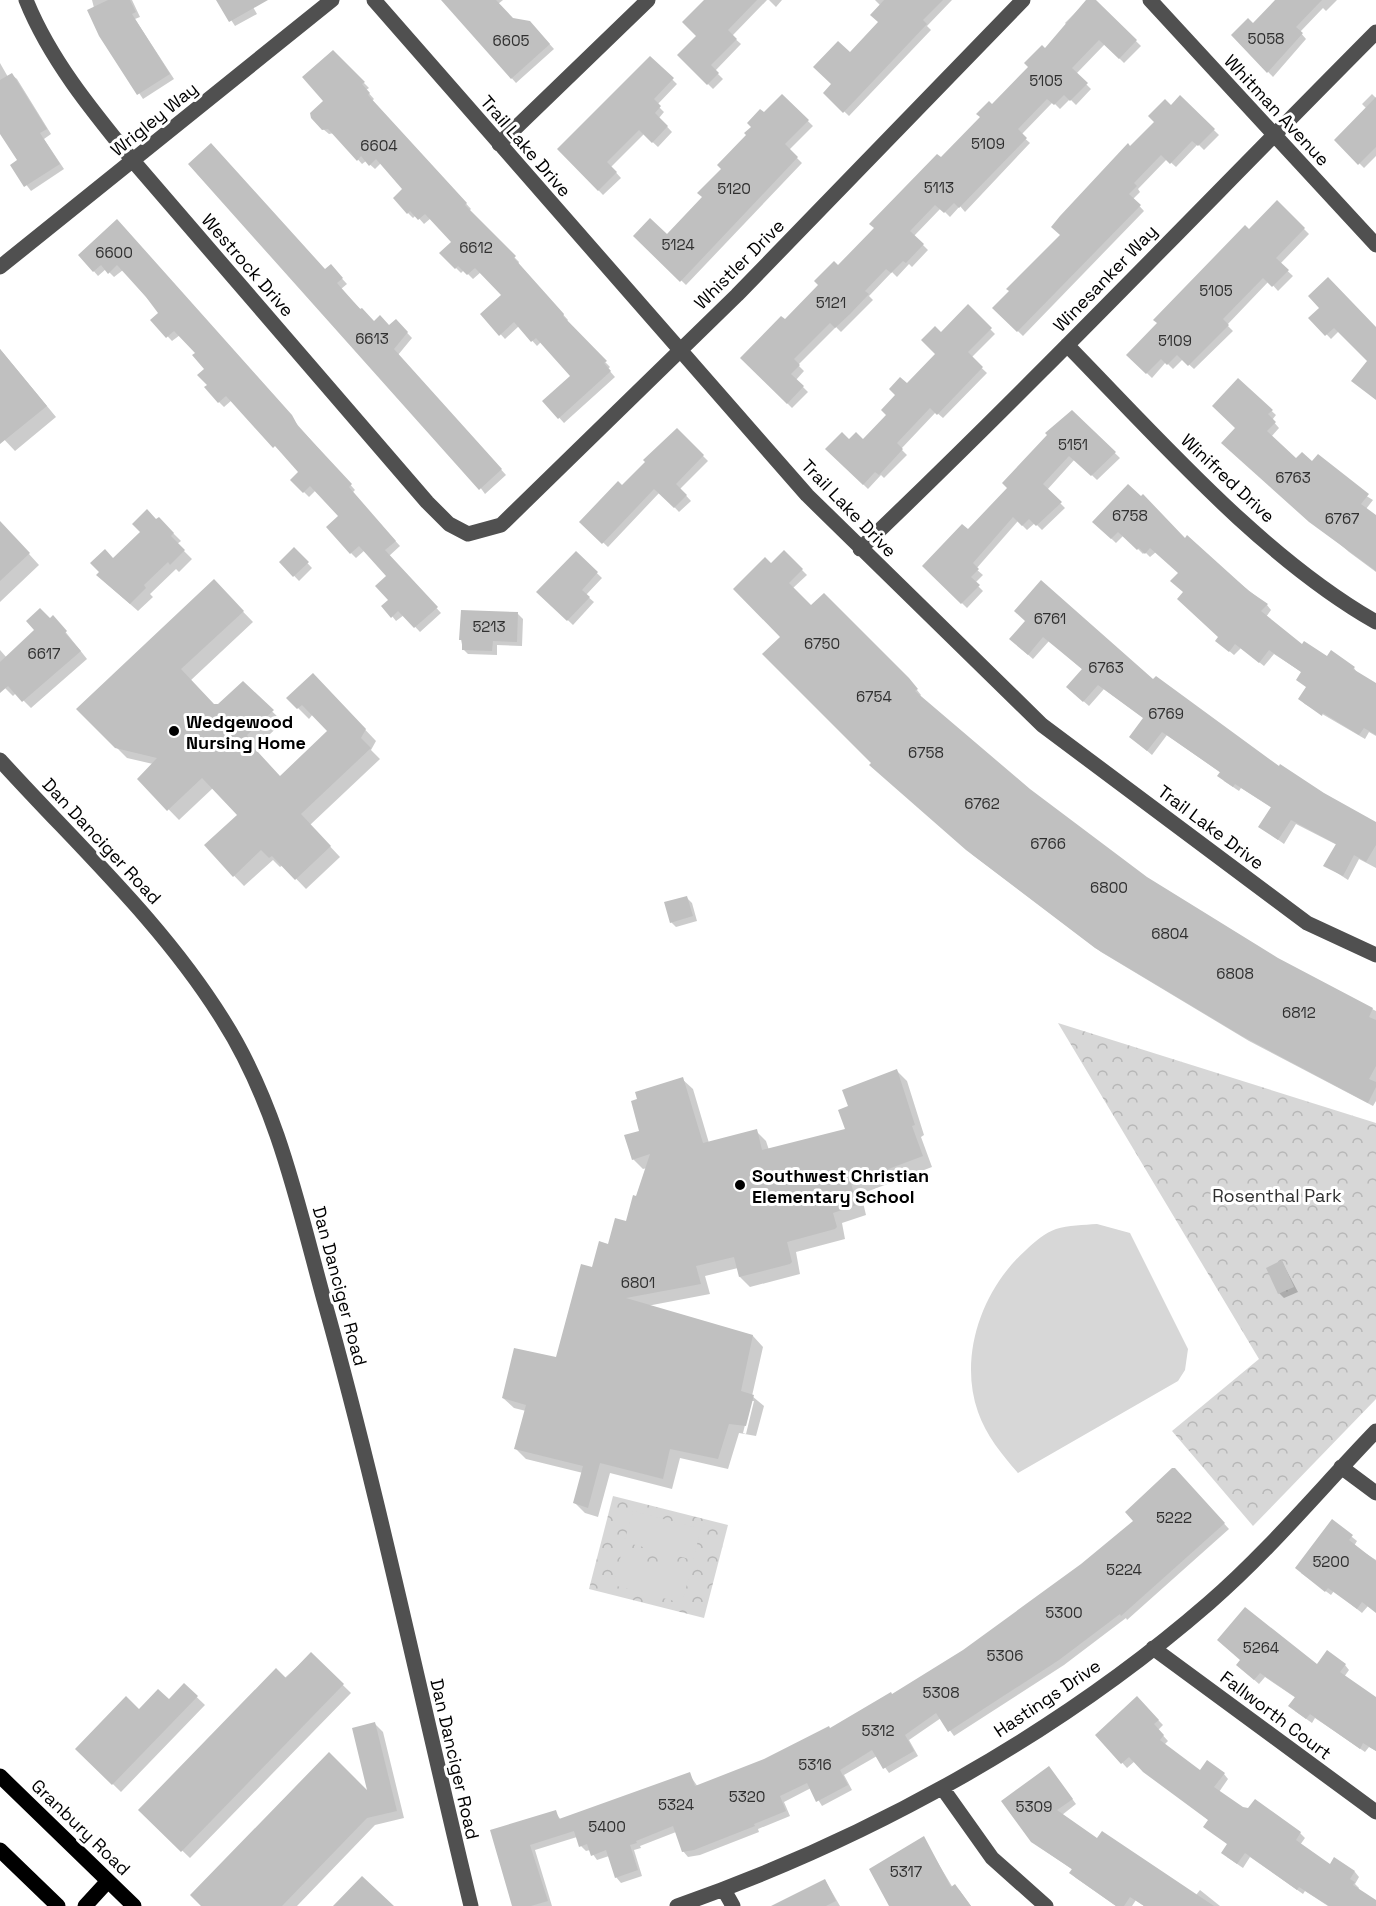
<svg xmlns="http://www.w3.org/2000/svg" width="1376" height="1906" font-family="'Space Grotesk',sans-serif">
<defs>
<pattern id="forest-crowns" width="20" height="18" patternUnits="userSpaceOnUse" patternTransform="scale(1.5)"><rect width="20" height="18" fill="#d7d7d7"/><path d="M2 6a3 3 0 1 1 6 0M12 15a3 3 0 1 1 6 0" fill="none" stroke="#b7b7b7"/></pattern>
</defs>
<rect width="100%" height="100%" fill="#fff"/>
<path fill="url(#forest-crowns)" d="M1058,1023L1376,1123V1399L1253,1526L1172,1431L1259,1359Z
M613,1496L728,1525L704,1618L589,1589Z"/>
<path fill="#d7d7d7" d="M1097,1224L1130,1233L1188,1349L1185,1370L1178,1381L1018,1473C1002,1455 986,1435 978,1412C958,1355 983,1288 1026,1250C1034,1242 1045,1233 1056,1229C1068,1225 1084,1225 1097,1224Z
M633,1511L701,1529L693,1560L624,1542Z
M621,1555L690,1573L682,1603L613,1585Z"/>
<path fill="#0003" fill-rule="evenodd" d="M92,0H132L140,17L135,19L174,79L143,99L101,35Z
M225,0H249L257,14L235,26L220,3Z
M443,0H503L498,4L513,19L535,28L554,49L516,83Z
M706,0H767L732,36L741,44L715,71L723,79L713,89L679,55L698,36Z
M769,0H782L776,7Z
M875,0H952L927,26L931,30L849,116L825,93L833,84L850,54L880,22L881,6Z
M1094,0L1141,46L1124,63L1105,44L1076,74L1091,89L1076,105L1070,99L1060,109L1053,102L1021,135L1030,143L965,212L960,206L950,217L941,208L914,236L928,250L912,267L909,264L897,277L892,272L869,296L873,300L841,332L836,327L798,365L804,371L796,380L808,392L792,408L742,358L785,322L1068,26L1065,23L1083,5Z
M1288,0H1337L1326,11L1323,8L1300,32L1306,39L1273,77L1233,35L1253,25Z
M333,52L369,88L366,90L374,99L372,101L471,209L469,211L519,262L518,264L568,320L566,322L610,367L608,369L615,377L564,423L544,401L572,376L541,342L537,346L519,326L505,339L482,314L503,295L481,272L473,279L464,270L461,273L441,253L453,242L431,218L424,224L416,215L413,218L408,213L395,198L404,189L381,163L375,169L366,161L362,164L334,133L329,134L323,129Z
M650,58L677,84L657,105L664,112L659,118L672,132L658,147L644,134L611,167L621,178L603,195L559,149Z
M0,63L8,77L12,75L17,79L51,134L44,139L64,169L31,191L12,166L19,161L0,132Z
M1372,94L1376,98V156L1364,168L1336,140L1367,109L1362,104Z
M782,96L813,126L789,150L802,163L686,285L635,236H667L704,197L764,115Z
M1180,97L1219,135L1204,150L1198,144L1176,167L1167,159L1138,189L1140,192L1133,199L1144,211L1023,336L994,308L1062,235L1130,148Z
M1277,202L1309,234L1280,264L1293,276L1278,291L1269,281L1227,325L1233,331L1194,369L1183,359L1173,369L1166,362L1152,378L1128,355Z
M122,226L355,490L352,493L400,546L389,556L441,613L420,632L404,615L396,621L392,616L388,576L365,550L356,558L351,553L341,516L316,490L309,497L292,480L300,472L232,400L224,407L219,402L209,385L206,369L197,353L180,335L172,341L152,320L160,313L123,270L114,277L106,269L98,276L80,255Z
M325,271H335L347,284L341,289L374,323L389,326L396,321L412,338L398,355L506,475L485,494Z
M968,307L995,334L971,358L987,373L943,418L936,412L901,449L907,455L884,478L881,475L868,489L827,449L849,441H863L888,415L907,385L937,353L941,334Z
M1311,318L1376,329V399L1369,361L1339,331L1331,339Z
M0,349L56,417L15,451L0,435Z
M1238,380L1276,415L1272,420L1279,428L1271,437L1296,460L1312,463L1373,500L1366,509L1376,517V572L1349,552L1228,447L1237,428Z
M1072,412L1120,458L1097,480L1075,459L1047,490L1065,508L1042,530L1035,523L1027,530L1018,521L976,569L983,575L975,583L983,591L967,608L924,566L968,531L1009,488Z
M677,430L708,461L680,489L691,501L679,512L660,492L608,547L581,522L622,487Z
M159,519L181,541L177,544L192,559L179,572L176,569L150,594L153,597L138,611L106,583L114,560Z
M0,522L39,565L0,602Z
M1094,522L1185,540L1267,605L1271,610L1266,617L1303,646L1354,668L1358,674L1376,684V736L1369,732L1365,739L1305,704L1300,699L1308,687L1303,673L1274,654L1264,666L1241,648L1234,655L1222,645L1220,637L1185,592L1179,573L1156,552L1150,557L1145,552L1143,554L1124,535L1116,543Z
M294,549L312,568L299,581L281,562Z
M784,552L807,575L793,588L811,607L913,685L921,695L919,697L1029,790L1146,878L1277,960L1376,1011V1101L1373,1106L1249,1041L1101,952L973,855L873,763L782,637L771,565Z
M576,553L602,578L586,595L594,602L573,625L538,592Z
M224,592L253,622L190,681L214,706L219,705L243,683L283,722L256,747L258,749L256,752L280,777L330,731L313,714L309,719L288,698L313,675L376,741L371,750L380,759L310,825L340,857L306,889L283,865L280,867L273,860L244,886L215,856L239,815L213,788L179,820L139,779L153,764L127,758L78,709Z
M518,614L523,619L522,646L497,645V655L468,654L463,649L461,640Z
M1026,621L1153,681L1280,768L1376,824V868L1359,859L1348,880L1325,865L1337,845L1296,824L1284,844L1260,827L1272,808L1241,788L1239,791L1224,781L1221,773L1167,735L1152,755L1131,737L1145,719L1104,689L1089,706L1073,692L1083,670L1049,641L1033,659L1016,644Z
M60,625L87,659L31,708L16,693L13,696L0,683V650L7,658Z
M687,898L692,903L697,921L676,927L671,922Z
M897,1071L907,1081L924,1135L921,1137L932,1167L861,1194L866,1215L842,1223L845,1239L796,1252L800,1274L750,1287L740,1277L738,1268L705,1276L710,1294L647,1306L753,1336L763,1347L752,1396L764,1406L756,1436L739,1433L728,1469L680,1458L672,1489L610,1473L598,1517L585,1513L575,1503L583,1473L526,1459L516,1449L526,1411L514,1408L503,1398L558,1358L593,1269L627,1223L637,1198L647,1168L643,1169L633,1159L641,1132L682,1079L693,1089L709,1143L756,1131L766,1141L769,1150L847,1130L850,1107ZM751,1401H754L746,1434L743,1433Z
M1282,1262L1298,1292L1284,1298L1279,1293Z
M1180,1475L1229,1529L1127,1620L1126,1618L1064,1665L954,1736L941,1718L909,1740L918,1756L889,1773L877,1756L844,1775L852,1790L822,1806L811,1788L784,1802L790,1816L758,1829L759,1832L700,1855L688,1857L683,1851L676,1832L640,1846L641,1848L634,1850L642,1876L621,1883L616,1877L609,1856L597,1860L590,1850L586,1851L581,1846L577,1837L535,1850L552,1906H514L491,1831L555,1812L561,1820L689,1774L698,1787L765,1761L830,1730L892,1696L964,1651L1082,1565L1135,1521Z
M1332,1521L1357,1541L1354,1546L1376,1560V1612L1368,1606L1362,1613L1334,1591L1331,1595L1301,1573Z
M311,1654L351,1693L190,1858L140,1810Z
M1345,1665L1349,1670L1344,1677L1376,1699V1751L1369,1747L1365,1752L1315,1718L1312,1723L1295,1711L1296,1698L1265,1677L1259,1684L1243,1670Z
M184,1685L205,1705L121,1792L77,1749L169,1701Z
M1137,1698L1163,1725L1158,1730L1168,1741L1164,1745L1200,1772L1224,1774L1228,1779L1219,1792L1242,1808L1249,1810L1255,1801L1300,1833L1305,1838L1300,1845L1330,1866L1355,1872L1359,1877L1355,1884L1359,1888L1358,1890L1376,1902V1906H1328L1305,1891L1303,1894L1250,1857L1243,1868L1227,1857L1228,1845L1210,1821L1135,1761L1127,1768L1097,1735Z
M375,1724L383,1732L404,1818L375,1825L297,1906H203L370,1794Z
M1053,1773L1076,1804L1062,1815L1098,1840L1196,1895L1200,1890L1220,1906H1144L1136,1900L1132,1906H1116L1076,1878L1071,1873L1073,1870L1038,1846Z
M923,1838L953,1888L955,1886L960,1891L971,1906H892Z
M825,1880L840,1906H778Z"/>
<path fill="#c0c0c0" d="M108,0H130L136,12L132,14L170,74L137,95L99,36L87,10Z
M216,0H268L229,22Z
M441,0H496L513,18L530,21L550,44L511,79Z
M704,0H757L728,30L737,39L711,65L719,73L707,85L677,55L696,36L682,22Z
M884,0H943L923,20L927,24L843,113L823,93L831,84L813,67L838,41L850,52L878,22L870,15Z
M1086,0H1096L1137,40L1119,59L1099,40L1072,68L1088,83L1070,101L1064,95L1054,105L1047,99L1018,129L1027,138L959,208L954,203L944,213L935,205L910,231L924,244L906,263L903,261L891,273L886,269L865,291L869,294L850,314L835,328L830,323L794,359L800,365L791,374L804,386L787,404L740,358L781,316L785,319L818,285L814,281L834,261L838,265L874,228L869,224L937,154L941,157L980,117L976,114L989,101L992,104L1028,67L1024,63L1042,45L1045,48Z
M1275,0H1322L1296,27L1303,33L1267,73L1231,35L1248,18L1253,23Z
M333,50L365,82L362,84L370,93L368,95L467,203L465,205L516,256L514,258L564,314L563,316L607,361L604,363L611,371L558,419L542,401L570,376L536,338L531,342L514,322L499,336L480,314L501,295L475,268L467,275L458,266L455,269L439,253L451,242L425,214L418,220L410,211L407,214L393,198L402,189L376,159L369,166L361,156L357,161L328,129L322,130L311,118L310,113L323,101L302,77Z
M650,56L674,78L654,99L661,106L655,113L668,126L652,143L639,130L607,162L617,172L598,191L557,149Z
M12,73L47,129L40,133L60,164L24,187L10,165L17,160L0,134V80Z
M782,94L809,120L785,144L798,157L680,282L633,236L650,218L667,234L702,197L697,193L721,169L717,165L746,135L744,133L751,127L747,123L760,109L764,112Z
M1180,95L1215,129L1198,146L1192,141L1170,164L1161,155L1134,183L1137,186L1129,194L1141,205L1017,332L992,308L1009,291L1006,289L1060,235L1051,227L1060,216L1128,143L1130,146L1154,122L1148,116L1165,99L1171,105Z
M1376,97V147L1358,165L1334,140Z
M211,143L325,269L331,264L343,278L337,283L360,309L362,308L374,321L380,315L389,325L396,319L408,332L394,349L502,469L479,490L188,164Z
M1277,200L1305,228L1276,258L1289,270L1272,287L1263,278L1223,319L1229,325L1188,366L1177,355L1167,365L1161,359L1146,374L1126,355L1157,323L1153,320L1245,225L1249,229Z
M117,219L292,415L298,426L352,484L349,487L396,541L385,550L438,607L414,628L398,611L391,618L381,606L388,600L375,586L386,576L359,546L350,554L326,527L338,516L310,486L303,493L290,480L298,472L275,446L273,448L226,396L218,403L204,387L207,385L197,375L204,369L192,355L195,353L174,331L166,338L150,320L158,313L146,297L117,265L108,274L101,265L93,272L78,255Z
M1328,277L1376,327V400L1351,381L1367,361L1334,328L1325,336L1308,318L1319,308L1308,296Z
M968,304L992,328L968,352L983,367L937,415L930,408L897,443L903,449L879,475L875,472L863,485L825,449L842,432L849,439L856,432L863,439L886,415L881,410L895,395L889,389L900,377L907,383L935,354L921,340L935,326L941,332Z
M0,349L47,406L0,444Z
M1238,378L1273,410L1268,414L1276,422L1267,431L1296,458L1302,452L1312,461L1318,454L1369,494L1361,504L1376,515V571L1309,522L1221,443L1235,428L1212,406Z
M1072,410L1116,452L1091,476L1069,456L1043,484L1062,502L1036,526L1029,519L1022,526L1013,517L973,563L979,569L971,577L980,585L961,604L922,566L962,524L968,529L1007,488L1002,483L1047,435L1045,433Z
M677,428L704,455L676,484L687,495L674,508L654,489L602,544L579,522L618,481L622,485L645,462L643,460Z
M1128,484L1141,496L1143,494L1185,538L1187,535L1249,591L1268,604L1261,611L1302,644L1304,641L1327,656L1331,650L1355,667L1353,669L1376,683V735L1364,728L1359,735L1323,713L1322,716L1298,699L1306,687L1296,680L1301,672L1269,650L1259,663L1235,644L1229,652L1215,641L1218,637L1177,599L1183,592L1170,581L1178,573L1150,548L1145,554L1139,548L1137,550L1118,532L1111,539L1092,522Z
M147,509L156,519L159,517L174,533L171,536L185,550L170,565L168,562L144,585L146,588L130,604L96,575L99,572L90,563L105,549L113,558L140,532L132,524Z
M0,521L30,553L0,581Z
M294,547L309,562L293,577L279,562Z
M784,550L803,569L789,583L811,605L824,593L909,678L918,689L915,691L1030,789L1147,877L1278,958L1373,1008L1369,1017L1376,1020V1066L1369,1079L1376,1082V1087L1368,1103L1242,1036L1095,948L966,850L869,765L871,763L762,654L780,637L733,589L765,557L771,563Z
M576,551L598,572L582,590L590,597L567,621L536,592Z
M214,579L244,611L181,669L214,704H218L243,681L274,710L247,735L249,738L247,740L280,776L327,731L302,705L297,709L286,698L313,673L366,729L361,738L371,748L301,814L331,846L295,880L272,856L269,858L261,850L233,877L204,845L237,815L202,778L167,811L137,779L157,758L115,748L76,709Z
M1041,580L1153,679L1156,676L1279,766L1280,764L1324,793L1376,822V845L1366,862L1354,855L1343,876L1323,866L1336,844L1291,820L1278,840L1258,827L1271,807L1235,784L1233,787L1217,776L1220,772L1162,732L1147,751L1129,737L1143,718L1098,685L1083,702L1066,687L1082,669L1043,637L1028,655L1009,639L1025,621L1014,611Z
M40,608L50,618L53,615L67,631L65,633L81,651L22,702L8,686L0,693V662L34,630L26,621Z
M461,610L518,612L517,642L493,641L492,651L462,650V640H459Z
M687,896L693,916L670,923L664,902Z
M897,1069L915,1125L912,1126L923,1156L851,1183L857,1205L833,1213L837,1227L835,1229L787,1242L792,1262L790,1264L739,1277L734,1257L696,1266L701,1284L626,1298L753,1335L741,1391L754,1395L746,1426L729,1424L718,1459L670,1449L663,1479L600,1463L588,1508L573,1503L583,1466L514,1449L526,1405L502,1398L514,1348L556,1357L581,1264L592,1267L599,1241L608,1244L615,1218L626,1221L633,1195L636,1196L650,1154L632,1160L624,1135L639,1131L631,1101L637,1099L635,1092L683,1077L703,1143L757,1129L762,1150L845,1129L838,1110L848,1106L842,1090Z
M1282,1260L1294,1287L1278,1294L1266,1268Z
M1172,1468H1175L1225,1523L1121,1616L1120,1614L1059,1660L948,1732L936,1713L905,1735L914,1751L883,1769L872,1750L840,1770L848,1785L816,1802L807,1783L780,1796L786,1811L754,1824L755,1826L694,1850L682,1852L673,1826L636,1841L637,1843L630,1845L638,1870L615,1878L606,1850L591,1856L587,1844L579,1847L574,1831L530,1845L548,1901L531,1906H512L490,1830L556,1810L559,1819L690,1772L695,1786L764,1759L829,1726L830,1728L891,1692L892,1694L963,1650L1081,1564L1133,1521L1125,1512Z
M1332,1519L1353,1535L1349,1540L1376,1561V1613L1362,1602L1357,1609L1328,1588L1325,1592L1295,1568Z
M1245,1607L1317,1664L1327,1650L1346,1664L1340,1672L1376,1697V1751L1363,1743L1360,1749L1310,1714L1306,1719L1288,1706L1295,1697L1260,1673L1254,1680L1236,1665L1240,1660L1217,1640Z
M311,1652L344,1684L181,1852L138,1810L276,1668L286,1678Z
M184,1683L198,1696L112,1785L75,1749L126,1696L139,1709L158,1689L169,1699Z
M1137,1696L1159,1720L1154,1724L1164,1735L1160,1740L1200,1770L1207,1760L1225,1773L1214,1787L1243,1807L1248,1808L1255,1799L1301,1832L1296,1840L1330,1864L1334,1857L1355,1871L1350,1879L1355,1882L1353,1885L1376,1900V1906H1329L1299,1887L1297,1890L1245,1853L1237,1864L1221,1853L1227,1844L1203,1827L1208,1820L1143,1772L1129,1757L1121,1764L1095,1735Z
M375,1722L397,1811L367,1818L282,1906H201L190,1895L329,1752L367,1790L352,1728Z
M1049,1766L1073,1799L1057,1810L1097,1838L1102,1831L1214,1906H1144L1130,1897L1124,1906H1116L1069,1873L1072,1869L1031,1842L1001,1801Z
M924,1836L951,1887L955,1884L971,1906H889L869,1869Z
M362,1876L394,1906H333Z
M825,1879L836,1901L826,1906H771Z"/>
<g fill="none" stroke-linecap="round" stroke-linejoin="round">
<path stroke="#505050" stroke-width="15" d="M26,0C50,60 94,113 134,162L427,502L449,524L468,534L501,525L737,295L1023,0
M374,0L807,495L1042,725L1307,923L1376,955
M1150,0L1376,245
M499,144L648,0
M0,267L332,0
M1067,345C1159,439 1262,557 1376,622
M860,549C1036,381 1204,205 1376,32
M0,760C77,845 162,922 223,1020C277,1105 298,1205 324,1300C380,1500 422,1704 471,1906
M1341,1467L1376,1493
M1153,1648L1376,1812
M943,1789L992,1858L1046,1906
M724,1890L733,1906
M677,1906C867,1840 1057,1735 1209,1603C1269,1551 1321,1488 1376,1431"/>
<path stroke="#000" stroke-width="15" d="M0,1776L134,1906
M0,1850L58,1906
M85,1906L108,1881"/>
</g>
<g fill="#000" stroke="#fff" stroke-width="2">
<circle cx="174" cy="731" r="6"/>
<circle cx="740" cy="1185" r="6"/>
</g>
<g text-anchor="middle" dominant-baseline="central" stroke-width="6" stroke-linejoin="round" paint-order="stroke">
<g font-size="15" fill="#303030">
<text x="1266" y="38">5058</text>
<text x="511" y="40">6605</text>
<text x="1046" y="80">5105</text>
<text x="988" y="143">5109</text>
<text x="379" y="145">6604</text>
<text x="939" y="187">5113</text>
<text x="734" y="188">5120</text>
<text x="678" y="244">5124</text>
<text x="476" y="247">6612</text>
<text x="114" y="252">6600</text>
<text x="1216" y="290">5105</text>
<text x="831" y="302">5121</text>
<text x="372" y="338">6613</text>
<text x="1175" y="340">5109</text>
<text x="1073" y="444">5151</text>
<text x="1293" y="477">6763</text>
<text x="1130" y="515">6758</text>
<text x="1342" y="518">6767</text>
<text x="1050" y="618">6761</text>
<text x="489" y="626">5213</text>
<text x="822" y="643">6750</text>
<text x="44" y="653">6617</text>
<text x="1106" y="667">6763</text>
<text x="874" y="696">6754</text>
<text x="1166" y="713">6769</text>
<text x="926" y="752">6758</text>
<text x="982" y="803">6762</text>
<text x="1048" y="843">6766</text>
<text x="1109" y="887">6800</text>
<text x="1170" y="933">6804</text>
<text x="1235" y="973">6808</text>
<text x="1299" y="1012">6812</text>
<text x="638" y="1282">6801</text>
<text x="1174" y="1517">5222</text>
<text x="1331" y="1561">5200</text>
<text x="1124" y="1569">5224</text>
<text x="1064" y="1612">5300</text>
<text x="1261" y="1647">5264</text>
<text x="1005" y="1655">5306</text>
<text x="941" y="1692">5308</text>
<text x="878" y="1730">5312</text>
<text x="815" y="1764">5316</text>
<text x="747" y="1796">5320</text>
<text x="676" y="1804">5324</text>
<text x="1034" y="1806">5309</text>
<text x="607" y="1826">5400</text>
<text x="906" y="1871">5317</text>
</g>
<g font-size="18" fill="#000" stroke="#fff">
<text transform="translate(1277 110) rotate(47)">Whitman Avenue</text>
<text transform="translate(154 119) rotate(-39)">Wrigley Way</text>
<text transform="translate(526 146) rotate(49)">Trail Lake Drive</text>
<text transform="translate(739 264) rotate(-45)">Whistler Drive</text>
<text transform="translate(248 265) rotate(49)">Westrock Drive</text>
<text transform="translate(1105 278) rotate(-46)">Winesanker Way</text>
<text transform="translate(1228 478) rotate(43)">Winifred Drive</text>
<text transform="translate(849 508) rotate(46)">Trail Lake Drive</text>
<text transform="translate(1211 827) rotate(37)">Trail Lake Drive</text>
<text transform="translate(102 841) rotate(47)">Dan Danciger Road</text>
<text transform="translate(340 1286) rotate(75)">Dan Danciger Road</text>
<text transform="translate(1047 1698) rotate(-34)">Hastings Drive</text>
<text transform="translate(1276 1715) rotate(37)">Fallworth Court</text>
<text transform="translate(455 1759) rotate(77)">Dan Danciger Road</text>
<text transform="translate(81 1827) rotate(44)">Granbury Road</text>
</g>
<g font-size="18" font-weight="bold" fill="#000" stroke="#fff" text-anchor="start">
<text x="186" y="721">Wedgewood<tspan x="186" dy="21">Nursing Home</tspan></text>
<text x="752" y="1175">Southwest Christian<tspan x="752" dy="21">Elementary School</tspan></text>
</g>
<g font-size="18" fill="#2e2e2e" stroke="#fff">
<text x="1277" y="1195">Rosenthal Park</text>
</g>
</g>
</svg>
